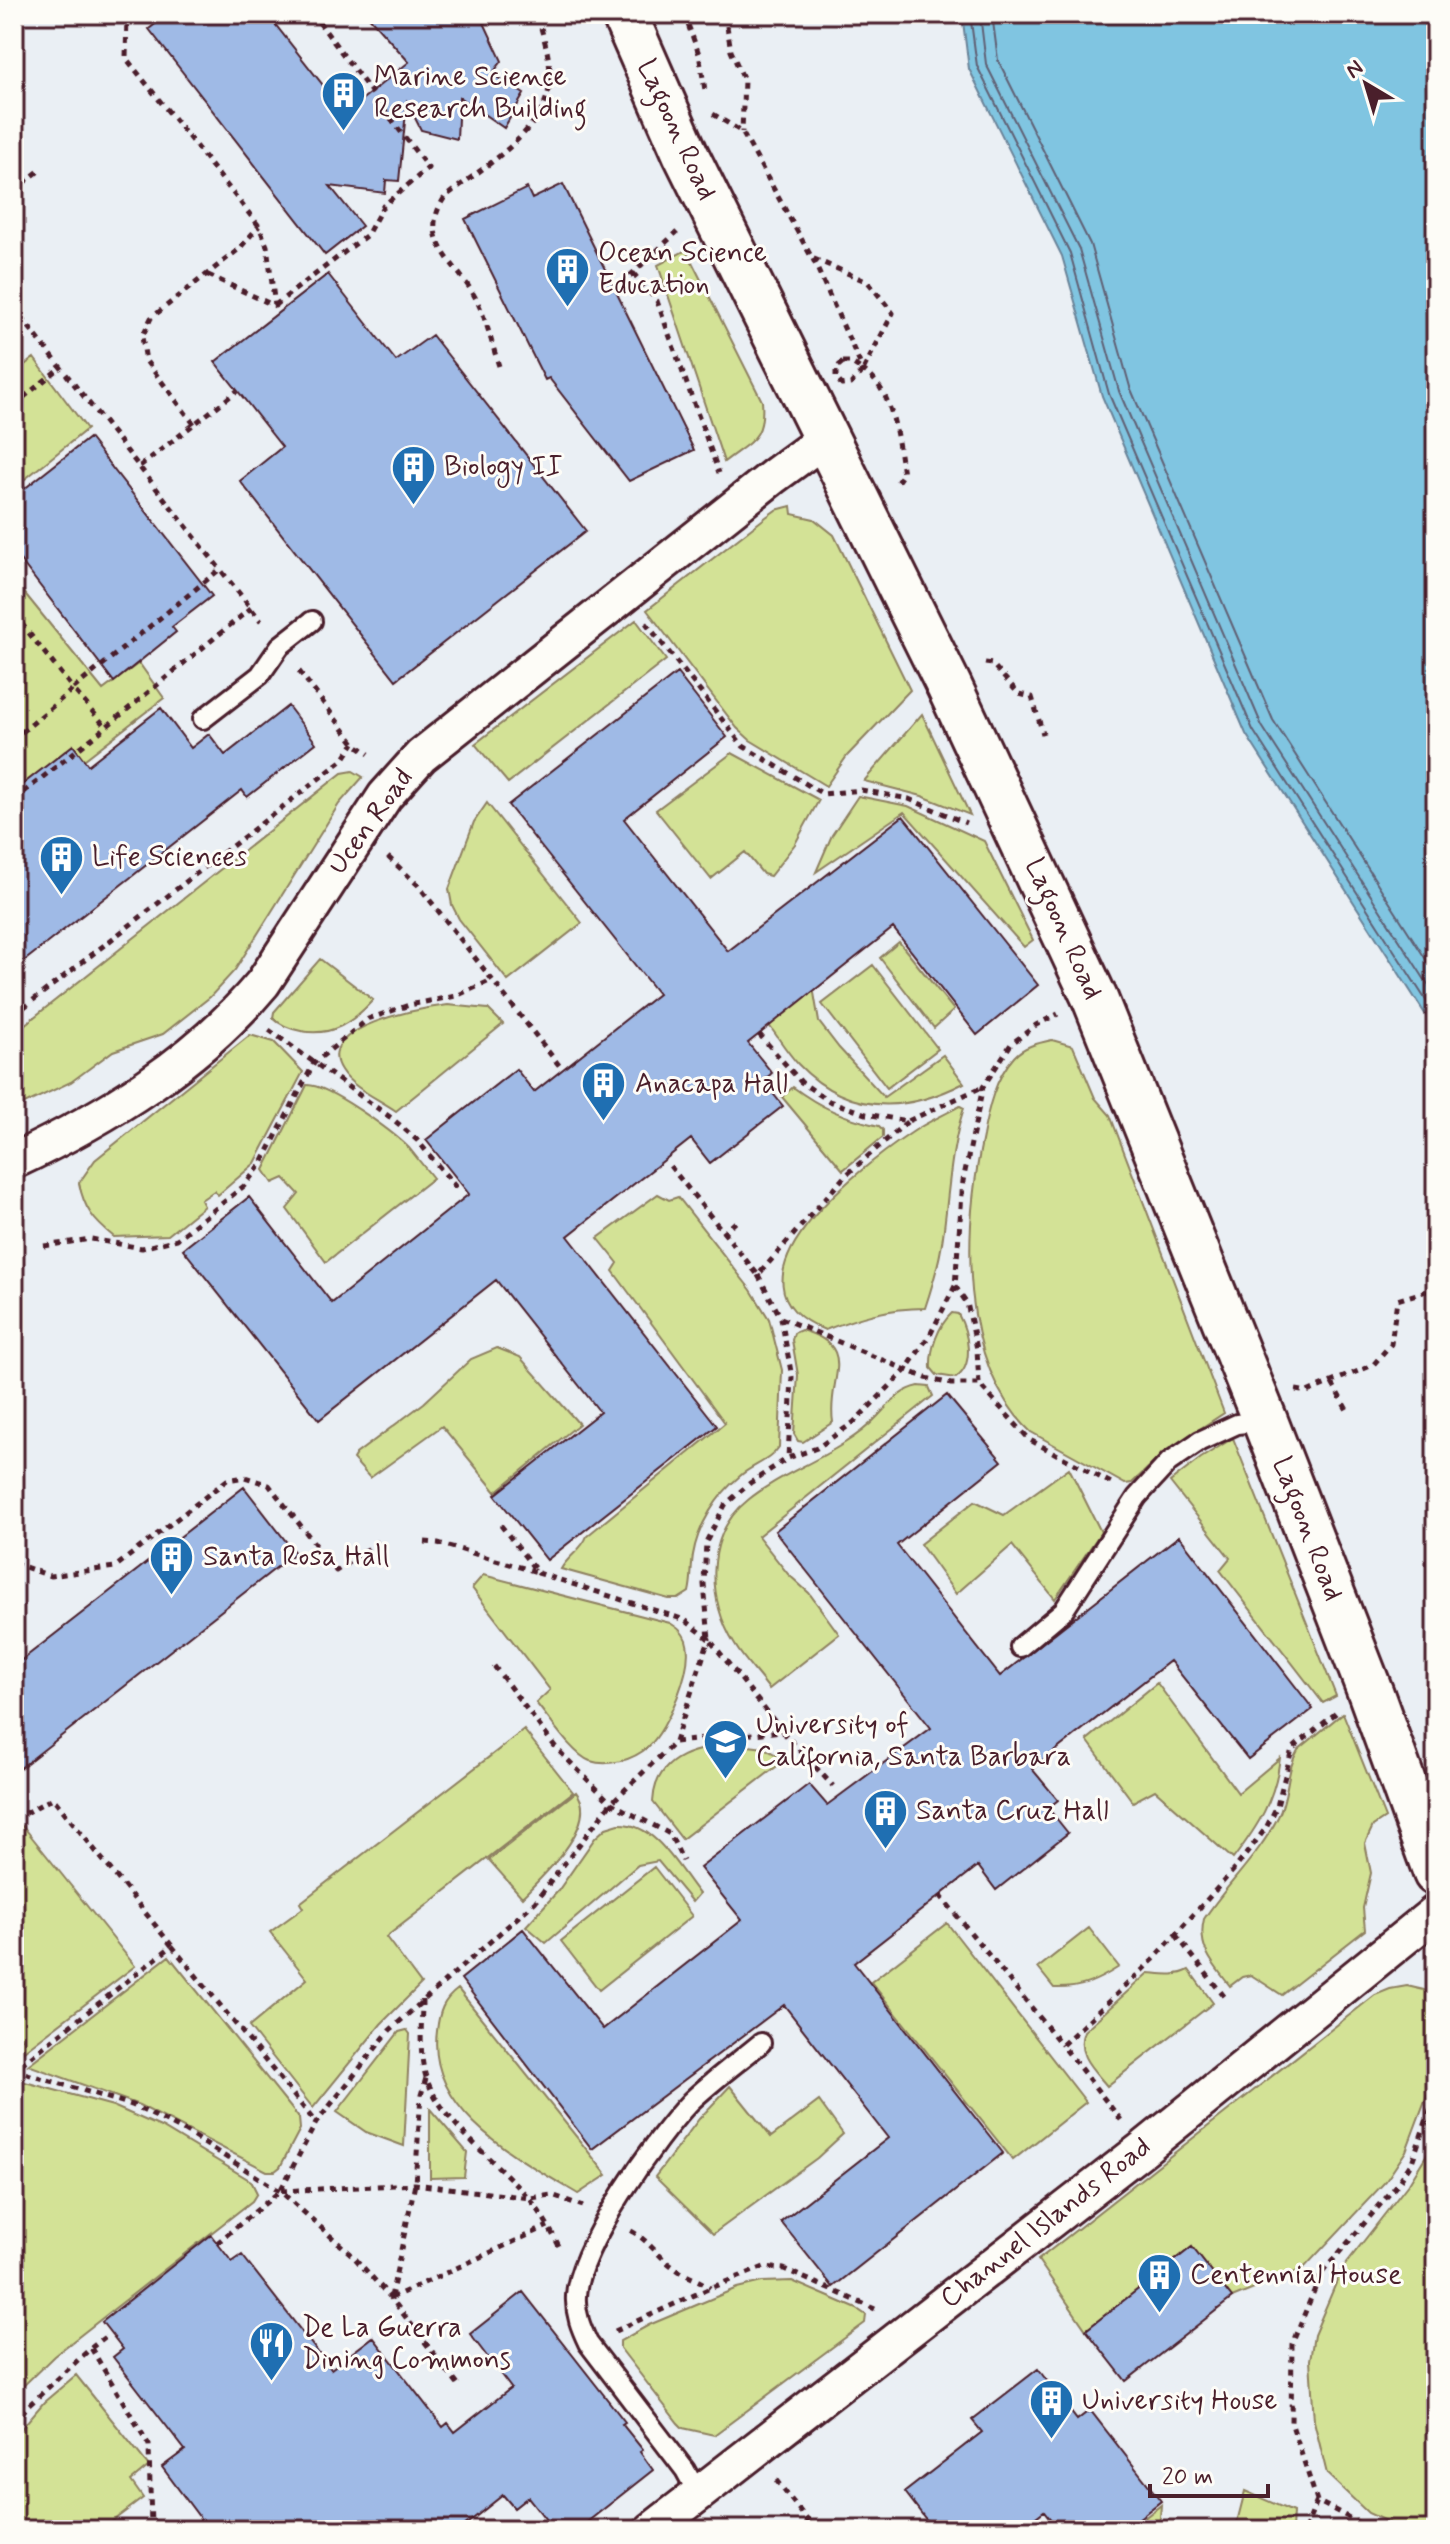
<svg xmlns="http://www.w3.org/2000/svg" width="1450" height="2544" font-family="Mynerve,sans-serif">
<rect width="100%" height="100%" fill="#eaeff4"/>
<filter id="ink" filterUnits="userSpaceOnUse"><feTurbulence type="fractalNoise" baseFrequency=".0125" numOctaves="2"/><feDisplacementMap in="SourceGraphic" scale="16" xChannelSelector="R" yChannelSelector="G"/><feConvolveMatrix kernelMatrix="1 2 1 2 8 2 1 2 1" color-interpolation-filters="sRGB"/></filter>
<g filter="url(#ink)">
<path fill="#d3e296" stroke="#8e8060" stroke-width="2" d="M686,250L762,401C765,439 752,440 724,462L658,265Z
M34,358L87,429L14,488V373Z
M791,506L792,514L814,519L834,535L910,690L847,756L826,786L750,740L737,728L647,610L766,517L776,510Z
M14,580L103,690L139,663L164,698L14,814Z
M636,620L666,660L508,783L475,744Z
M922,714L970,815L922,796L864,781Z
M732,753L819,800L795,844L770,876L763,874L745,852L711,879L656,810Z
M353,771L363,777L339,804L235,970L210,997L163,1034L113,1051L71,1082L14,1109V1033L342,773Z
M858,796L908,806L984,841L1033,940L1024,947L904,812L816,872L832,835Z
M487,803L582,923L508,981L459,919L452,905L449,889L474,822Z
M899,942L954,1010L934,1028L880,958Z
M320,959L373,1000C353,1022 332,1037 301,1031C291,1029 281,1026 273,1018L274,1012Z
M873,965L938,1049L887,1088L822,1004Z
M813,987L819,1022L839,1048L884,1097L943,1055L964,1083C904,1114 847,1115 798,1064C787,1052 778,1037 768,1024Z
M448,1005L488,1009L503,1024L396,1111C379,1099 352,1088 341,1070C312,1026 424,1008 448,1005Z
M250,1035L274,1042L303,1072L255,1163L218,1195L214,1191L201,1200L204,1206L168,1235L114,1237C94,1221 84,1209 79,1183L95,1160Z
M1052,1040L1073,1046L1095,1098L1110,1115L1224,1413L1166,1451L1132,1483L1125,1484L1031,1432C957,1362 964,1227 983,1136C988,1109 995,1078 1014,1057C1024,1046 1038,1043 1052,1040Z
M307,1085C328,1084 393,1132 409,1148C417,1158 425,1168 433,1178L326,1262L287,1209L299,1194L284,1178L273,1183L264,1170Z
M793,1087C821,1108 845,1118 879,1126L883,1130V1137L843,1170L782,1097Z
M960,1106L964,1108C950,1151 949,1192 943,1236C940,1261 933,1284 925,1308C888,1308 859,1317 825,1330C710,1284 859,1168 911,1133C926,1122 944,1115 960,1106Z
M658,1194L669,1200L678,1197L751,1290L769,1319L782,1370L779,1447C770,1461 752,1465 740,1476C717,1495 698,1525 693,1555C691,1567 692,1580 689,1592L678,1599H669L561,1569C568,1556 582,1550 587,1536L725,1423L613,1271L618,1263L598,1238Z
M952,1313L958,1314C968,1332 975,1365 956,1378L937,1375L931,1368C930,1349 938,1326 952,1313Z
M801,1330C862,1347 826,1379 833,1422L803,1442L798,1441L794,1434L798,1375L792,1340L794,1333Z
M497,1348L520,1357L579,1424L496,1492L442,1426L370,1478L353,1459L356,1454L424,1403L471,1359Z
M919,1386L929,1387L933,1396L758,1536L788,1574L809,1593L839,1634L769,1689C758,1674 744,1660 735,1645C707,1601 704,1535 748,1500C776,1477 812,1464 843,1444C854,1437 867,1428 876,1418C890,1404 899,1390 919,1386Z
M1233,1438L1336,1696L1323,1703L1220,1570L1230,1558L1170,1482L1201,1458Z
M1069,1468L1101,1532L1055,1599L1012,1545L956,1594L920,1544L975,1501L1004,1515Z
M483,1575L670,1623C678,1628 683,1632 686,1640C695,1666 667,1730 648,1747C633,1760 609,1767 590,1761C572,1754 549,1718 536,1703L550,1690L472,1588Z
M1157,1683L1238,1793L1280,1758C1275,1800 1258,1826 1233,1859L1155,1790L1133,1802L1087,1740Z
M1343,1713L1385,1818L1373,1826L1365,1843L1371,1873L1363,1908L1365,1930L1282,1995L1251,1975L1242,1977L1230,1986C1213,1964 1197,1948 1204,1919C1227,1884 1260,1854 1278,1817C1289,1796 1286,1770 1298,1750Z
M524,1730L573,1792L386,1937L421,1984L381,2024L313,2108L249,2027L307,1979L270,1932L303,1908L300,1903Z
M741,1745L764,1748L785,1760L682,1839L653,1802C655,1754 701,1746 741,1745Z
M576,1792C601,1823 543,1876 522,1897L489,1860Z
M619,1824C656,1823 678,1868 699,1894L692,1902L658,1861L638,1865L546,1943L526,1926L558,1891L595,1838L606,1828Z
M23,1826L135,1966L16,2057L14,2044L22,2038L14,2028V1833Z
M654,1867L692,1916L599,1990L561,1941Z
M947,1923L1086,2102L1013,2160L871,1982Z
M1089,1928L1119,1967C1097,1981 1081,1989 1054,1988L1038,1968Z
M169,1956L299,2118L300,2129L280,2167L275,2171H267L139,2105L28,2065Z
M1189,1970L1213,2003L1107,2086C1093,2069 1075,2054 1084,2031L1148,1973C1162,1974 1176,1977 1189,1970Z
M1407,1986L1424,1990L1436,1997V2071L1406,2151L1386,2181L1303,2269L1232,2298L1192,2247L1086,2330L1038,2260L1375,1995L1390,1989Z
M458,1989L607,2175L578,2194C520,2159 426,2112 437,2031C439,2012 443,2000 458,1989Z
M407,2030L410,2034L404,2146L366,2132L337,2112L399,2032Z
M14,2079L113,2106L163,2128L251,2181L257,2193L252,2201L54,2356L14,2395Z
M730,2086L771,2137L819,2101L843,2134L817,2158L713,2234L655,2177L699,2119Z
M430,2109L467,2152L464,2177L430,2178Z
M1436,2131V2530H1405L1368,2513L1327,2474L1314,2421L1310,2360L1314,2335L1342,2269L1409,2183L1427,2154Z
M792,2281L857,2309L866,2315L865,2323L714,2435L683,2428L678,2423L620,2348V2341L649,2325L737,2288L762,2282Z
M76,2375L149,2466L131,2481L143,2498L110,2523L115,2530H14V2437L44,2402Z
M1245,2491L1293,2512L1292,2530H1235Z
M1161,2505L1159,2530H1129Z"/>
<path fill="#80c5e1" stroke="#6a8398" stroke-width="2" d="M962,14H1436V1031L1246,734L1102,396L1062,256L969,69Z"/>
<g fill="none" stroke-linecap="round" stroke-linejoin="round">
<path stroke="#606174" stroke-width="2" d="M970,14L977,66L1070,253L1109,394L1253,730L1436,1016
M980,14L986,64L1079,249L1119,391L1262,726L1436,997
M992,14L998,60L1090,244L1130,387L1273,720L1436,975"/>
</g>
<path fill="#9fbae6" stroke="#4a1f2b" stroke-width="2" d="M168,14H267L345,113L409,62L366,14H480L502,61L492,74L524,94L504,128L459,97L457,139L421,130L407,102L399,181L386,180L385,193L330,186L362,226L325,255L149,29Z
M563,184L694,450L629,481L549,378L545,380L465,219L527,188L532,199Z
M328,274L396,361L432,335L586,531L396,680L240,481L282,447L215,362Z
M89,438L212,596L172,627L176,632L114,682L14,552V497Z
M677,673L727,737L624,819L728,951L903,816L1038,985L977,1035L893,928L748,1043L772,1073L763,1081L783,1106L710,1163L691,1139L568,1236L717,1426L547,1560L495,1495L600,1412L496,1280L319,1420L183,1249L249,1197L332,1303L469,1194L426,1140L516,1069L534,1092L658,994L508,805Z
M288,706L316,743L247,797L242,790L14,969V791L73,745L88,765L161,708L191,748L209,734L225,755Z
M947,1395L1002,1461L897,1545L1000,1676L1179,1536L1313,1709L1248,1759L1170,1661L1032,1769L1058,1800L1048,1808L1068,1833L996,1890L978,1866L854,1963L1003,2153L833,2287L781,2222L888,2138L784,2005L592,2149L461,1979L523,1929L603,2029L742,1920L700,1868L809,1784L827,1805L931,1728L775,1531Z
M244,1487L295,1553L14,1773V1666Z
M211,2235L232,2262L242,2255L331,2369L373,2337L443,2427L448,2423L455,2432L511,2388L470,2334L523,2292L625,2422L622,2424L643,2450L640,2452L653,2470L577,2530H554L528,2497L514,2508L503,2495L459,2530H209L162,2467L185,2450L113,2357L123,2349L102,2322Z
M1192,2247L1232,2298L1126,2381L1086,2330Z
M1038,2369L1077,2420L1090,2410L1161,2501L1124,2530H1059L1044,2511L1019,2530H934L905,2492L982,2432L972,2420Z"/>
<g fill="none" stroke-linecap="round" stroke-linejoin="round">
<defs>
<path id="lane" d="M203,719L260,675L280,646L312,621
M1020,1647L1064,1610L1137,1497L1169,1462L1200,1441L1237,1424L1264,1421
M698,2494L685,2470L588,2343C581,2328 575,2314 576,2296C578,2248 656,2137 690,2102C712,2081 738,2062 761,2043"/>
<path id="street" d="M14,1161C107,1117 197,1062 263,983L385,796L421,756L774,476L826,438
M652,2530L1144,2148L1436,1912"/>
<path id="secondary" d="M624,14L685,153L949,686L1095,999L1265,1421L1371,1694L1436,1873"/>
</defs>
<use href="#lane" stroke="#4a1f2b" stroke-width="24"/>
<use href="#street" stroke="#4a1f2b" stroke-width="40"/>
<use href="#secondary" stroke="#4a1f2b" stroke-width="50"/>
<path stroke="#4a1f2b" stroke-width="5" stroke-dasharray="6 6" stroke-linecap="butt" d="M127,14L126,58L259,226L267,246L275,306L206,274
M684,14L699,54L705,90
M725,14L731,51L744,80L742,132
M713,114L742,132L812,258L868,282L893,313L863,370
M14,190L39,171
M813,259L863,370C895,392 897,439 903,474L895,485
M633,273L657,301L719,473
M621,284L677,232
M275,305L367,235L383,206L428,168L318,21L299,14
M14,308L261,621
M843,362H850L863,370L851,384L842,385L836,378V368Z
M499,366C492,345 487,321 477,301C459,263 415,241 445,197C480,169 547,131 550,81C551,58 543,36 537,14
M14,405L61,367
M194,424L146,361L142,337L151,318L239,249L259,226
M140,466L237,391
M14,614L73,689L219,570
M646,623L743,746L823,794L861,790L909,799L966,823
M985,663L992,664L1019,694L1032,697L1043,734
M299,671L354,743L369,754
M14,726L20,734L73,689L106,727L251,608
M14,800L106,727
M388,857L418,885L562,1069
M14,1015L343,760L354,743
M269,1030L394,1120L417,1140L459,1191
M759,1034L801,1082L829,1101L866,1114L908,1121L982,1087
M670,1166L758,1275L844,1177L908,1121
M722,1234L738,1220
M44,1246L91,1239L142,1248L177,1239L244,1186L262,1163L314,1063L368,1019L409,1005L456,996L492,980
M1427,1269L1436,1267
M758,1275L781,1318L792,1377L788,1458
M955,1286L967,1303L977,1349L979,1384L1030,1440L1111,1483
M781,1318L926,1378L951,1384H979
M1332,1383L1347,1410
M1296,1390L1307,1392L1373,1365L1391,1344L1397,1300L1436,1288
M425,1542L438,1543L537,1572
M14,1563L50,1576L115,1567L227,1480L245,1477L269,1485L336,1571L381,1540
M494,1666L557,1749L611,1803L670,1834L683,1861
M782,1731L709,1639L704,1584L706,1542L725,1505L750,1483L788,1458L817,1448L854,1422L905,1371L931,1333L955,1286L963,1181L983,1087L1011,1044L1036,1025L1058,1014
M675,1742L782,1731L833,1786
M14,1819L53,1798L172,1946L15,2069
M940,1895L1062,2045
M1176,1935L1227,2000
M172,1946L316,2123
M422,2000C422,2025 418,2055 427,2080C444,2124 496,2161 527,2196C541,2211 551,2231 560,2248
M14,2070L132,2105L181,2129L280,2191L352,2255L391,2298L458,2385
M1121,2120L1062,2045L1153,1960L1237,1866L1266,1828L1277,1806L1292,1749L1336,1713
M281,2191L415,2184L530,2198L552,2195L583,2206
M631,2231C649,2240 659,2258 676,2269C686,2277 699,2279 710,2288
M217,2243L280,2191L316,2123L390,2030L535,1902L611,1803L675,1742L709,1639L685,1620L538,1573L499,1523
M391,2297L415,2184L421,2095L426,2078
M391,2298L548,2226
M615,2331L710,2288L764,2267L784,2269L875,2309
M91,2348L110,2333
M14,2423L27,2407L91,2348L149,2445L151,2530
M776,2480L815,2530
M1305,2530L1317,2501
M1383,2530L1361,2524L1317,2501L1291,2422L1292,2344L1321,2274L1396,2186L1412,2162L1436,2093"/>
<use href="#lane" stroke="#fdfcf7" stroke-width="18"/>
<use href="#street" stroke="#fdfcf7" stroke-width="34"/>
<use href="#secondary" stroke="#fdfcf7" stroke-width="44"/>
</g>
</g>
<defs>
<symbol id="building-pin" viewBox="-11 -11 22 30"><path d="M0 17L-7.5 6A9.5 9.5 0 1 1 7.5 6Z" fill="#1f6fb2" stroke="#fdfcf7"/><path d="M-4-6H4V6H1V3H-1V6H-4ZM-2.5-4.3h1.7v1.8h-1.7ZM.8-4.3h1.7v1.8H.8ZM-2.5-1h1.7V.8h-1.7ZM.8-1h1.7V.8H.8Z" fill="#fff"/></symbol>
<symbol id="university-pin" viewBox="-11 -11 22 30"><path d="M0 17L-7.5 6A9.5 9.5 0 1 1 7.5 6Z" fill="#1f6fb2" stroke="#fdfcf7"/><path d="M0-5L7-2L0 1L-7-2ZM-4 1L0 2.5L4 1V4Q0 6-4 4Z" fill="#fff"/></symbol>
<symbol id="restaurant-pin" viewBox="-11 -11 22 30"><path d="M0 17L-7.5 6A9.5 9.5 0 1 1 7.5 6Z" fill="#1f6fb2" stroke="#fdfcf7"/><path d="M-5-6h1v4h1v-4h1v4h1v-4h1v5L-1.5 .5V6h-2V.5L-5-1ZM5-6V6H3V1.5H1.5Q1.5-4 5-6Z" fill="#fff"/></symbol>
</defs>
<g fill-rule="evenodd">
<use href="#building-pin" x="318" y="68" width="51" height="69"/>
<use href="#building-pin" x="542" y="244" width="51" height="69"/>
<use href="#building-pin" x="388" y="442" width="51" height="69"/>
<use href="#building-pin" x="36" y="832" width="51" height="69"/>
<use href="#building-pin" x="578" y="1058" width="51" height="69"/>
<use href="#building-pin" x="146" y="1532" width="51" height="69"/>
<use href="#university-pin" x="700" y="1716" width="51" height="69"/>
<use href="#building-pin" x="860" y="1786" width="51" height="69"/>
<use href="#building-pin" x="1134" y="2250" width="51" height="69"/>
<use href="#restaurant-pin" x="246" y="2318" width="51" height="69"/>
<use href="#building-pin" x="1026" y="2376" width="51" height="69"/>
</g>
<g text-anchor="middle" dominant-baseline="central" stroke-width="6" stroke-linejoin="round" paint-order="stroke">
<g font-size="28" fill="#4a1f2b" stroke="#fdfcf7" text-anchor="start">
<text x="374" y="77">Marine Science<tspan x="374" dy="32">Research Building</tspan></text>
<text x="598" y="253">Ocean Science<tspan x="598" dy="32">Education</tspan></text>
<text x="444" y="467">Biology II</text>
<text x="92" y="857">Life Sciences</text>
<text x="635" y="1084">Anacapa Hall</text>
<text x="203" y="1557">Santa Rosa Hall</text>
<text x="756" y="1725">University of<tspan x="756" dy="32">California, Santa Barbara</tspan></text>
<text x="916" y="1811">Santa Cruz Hall</text>
<text x="1190" y="2275">Centennial House</text>
<text x="302" y="2328">De La Guerra<tspan x="302" dy="32">Dining Commons</tspan></text>
<text x="1082" y="2401">University House</text>
</g>
<g font-size="28" fill="#4a1f2b" stroke="#fdfcf7">
<text transform="translate(676 130) rotate(65)">Lagoon Road</text>
<text transform="translate(371 822) rotate(-54)">Ucen Road</text>
<text transform="translate(1063 929) rotate(66)">Lagoon Road</text>
<text transform="translate(1307 1529) rotate(69)">Lagoon Road</text>
<text transform="translate(1046 2223) rotate(-38)">Channel Islands Road</text>
</g>
</g>
<rect width="1450" height="2544" fill="none" stroke="#fdfcf7" stroke-width="48"/>
<rect x="24" y="24" width="1402" height="2496" fill="none" stroke="#4a1f2b" stroke-width="3" filter="url(#ink)"/>
<g transform="translate(1366 84) rotate(322)" stroke="#fdfcf7" stroke-width="6" paint-order="stroke">
<path d="M0-6L14 30L0 20L-14 30Z" fill="#4a1f2b"/>
<text y="-12" font-size="22" font-weight="bold" text-anchor="middle" fill="#4a1f2b">N</text>
</g>
<path d="M1150 2484v12h118v-12" fill="none" stroke="#4a1f2b" stroke-width="4"/>
<text x="1162" y="2484" font-size="24" fill="#4a1f2b" stroke="#fdfcf7" stroke-width="6" paint-order="stroke">20 m</text>
</svg>
